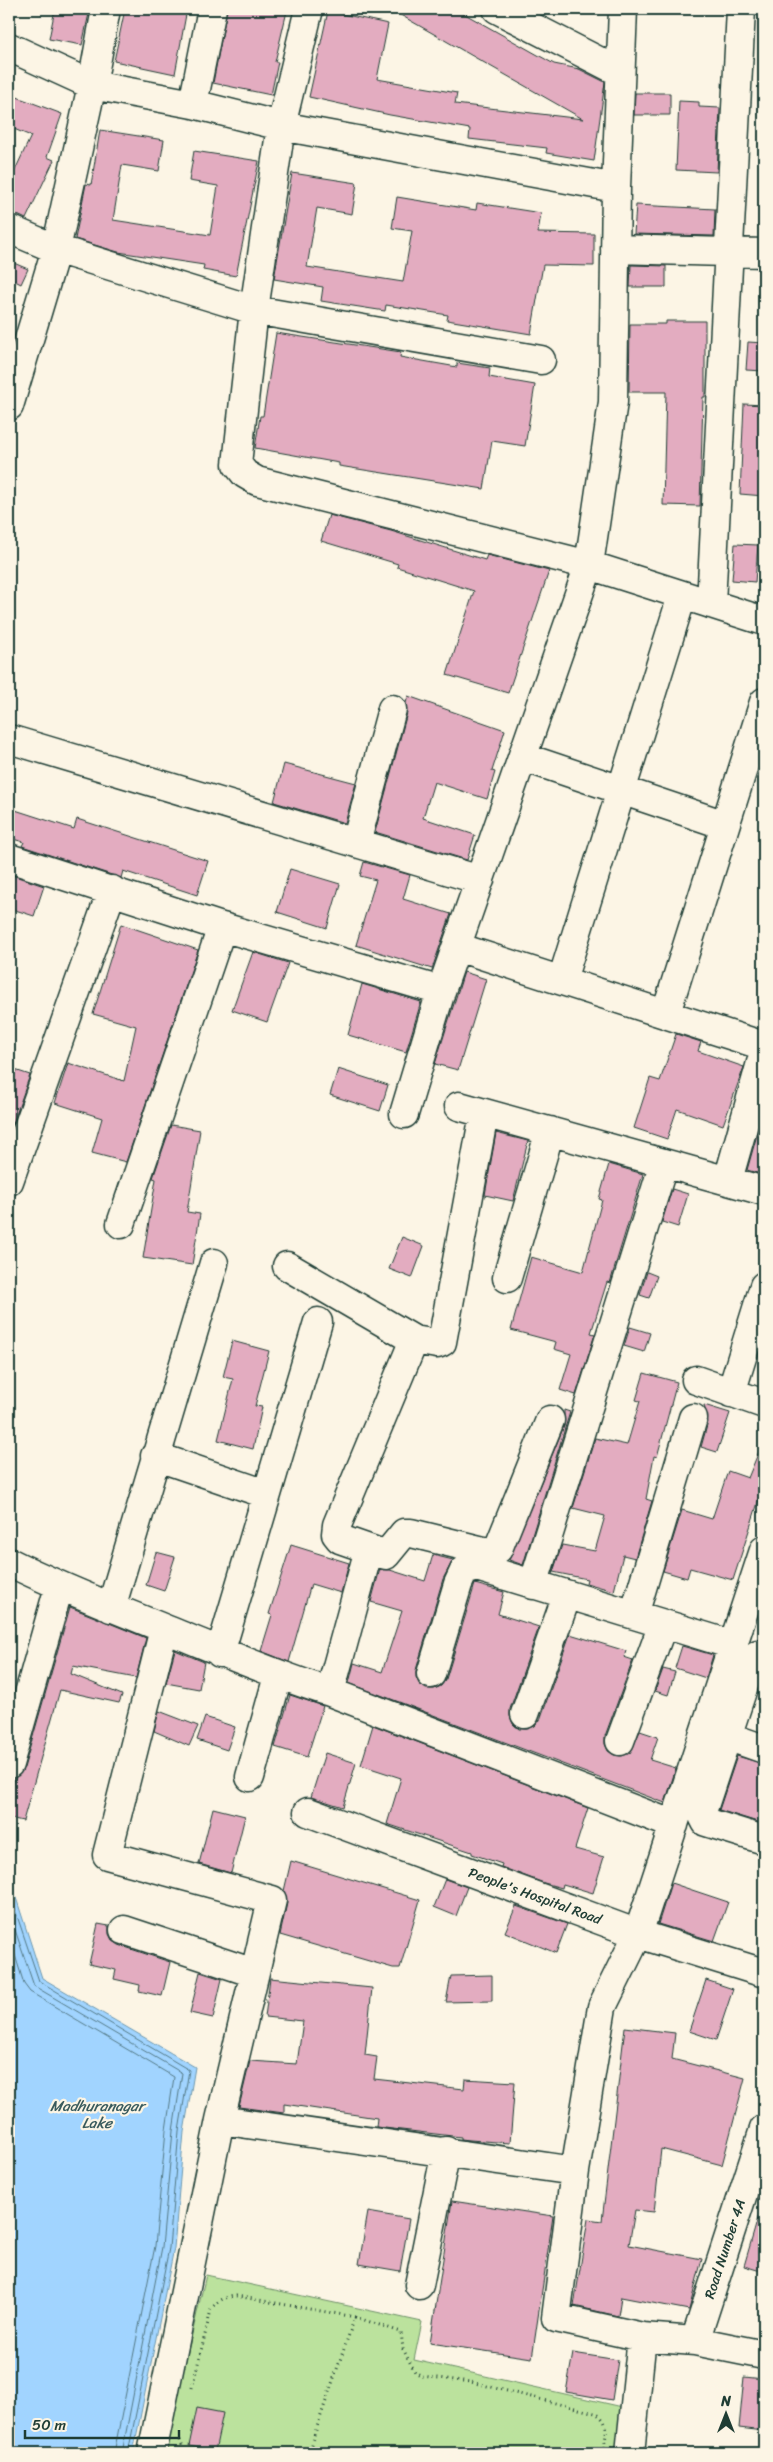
<svg xmlns="http://www.w3.org/2000/svg" width="773" height="2462" font-family="Sriracha,sans-serif">
<rect width="100%" height="100%" fill="#fcf5e5"/>
<filter id="ink" filterUnits="userSpaceOnUse"><feTurbulence type="fractalNoise" baseFrequency=".02" numOctaves="2"/><feDisplacementMap in="SourceGraphic" scale="10" xChannelSelector="R" yChannelSelector="G"/><feConvolveMatrix kernelMatrix="1 2 1 2 8 2 1 2 1" color-interpolation-filters="sRGB"/></filter>
<g filter="url(#ink)">
<path fill="#bbe29d" stroke="#6d9068" d="M206,2275L422,2322L414,2360L627,2408L620,2453H164Z"/>
<path fill="#a1d4ff" stroke="#6d98ae" d="M9,1876L42,1978L195,2067L184,2132L174,2248L133,2453H9Z"/>
<g fill="none" stroke-linecap="round" stroke-linejoin="round">
<path stroke="#537985" stroke-width="1" d="M9,1892L39,1981L189,2070L179,2131L169,2248L128,2453
M9,1912L34,1986L182,2073L173,2131L162,2247L122,2453
M9,1936L24,1984L30,1992L174,2077L166,2130L155,2246L114,2453"/>
</g>
<path fill="#e3acc0" stroke="#1f3d34" d="M55,9H90L82,45L49,39Z
M125,9H187L175,74L114,61Z
M227,9H276L287,11L275,62H278L271,95L213,83Z
M390,9H456L554,64L579,69L605,82L594,161L546,153L547,148L469,139L470,129L390,115L309,97L328,11L388,24L377,79L457,93L455,104L583,119Z
M635,93H670V115H634Z
M9,94L62,114L47,157L54,160L26,219L9,211V183L31,136L9,127Z
M679,101L699,102V107L720,108L717,172L676,170Z
M100,130L164,140L159,171L122,165L113,220L210,235L218,186L189,181L194,151L259,161L236,276L203,270L204,265L118,252L75,239L86,184L91,185Z
M292,173L357,183L352,214L317,208L307,267L403,282L412,231L392,228L397,197L476,210L477,203L541,213L538,233L594,234V266L543,265L531,334L447,320L448,315L386,305L385,311L321,301L323,287L274,279Z
M636,205L715,209L714,236L634,234Z
M9,261L28,269L21,284L9,278Z
M631,265L666,266V287H630Z
M666,321H705V397H703L700,506L663,505L666,392H629L630,324H666Z
M276,333L401,352L400,357L457,367V363L490,368L489,377L535,385L525,446L492,441L484,489L339,466V463L255,448L260,416H263Z
M748,342L764,343V371L746,370Z
M744,404L764,405V496L740,494Z
M329,515L391,531L485,560L487,555L549,571L508,693L447,675L474,591L397,567L398,564L321,541Z
M735,544L758,545L755,582L732,580Z
M408,696L505,730L492,771L495,772L487,799L434,782L423,818L475,835L467,860L375,832L407,713L406,703Z
M284,764L356,783L345,823L274,802Z
M9,808L74,829L77,819L208,861L197,895L123,871L121,878L22,846L24,842L9,838Z
M364,862L410,875L403,899L451,914L432,969L356,945L376,880L360,876Z
M290,869L340,884L327,928L277,912Z
M9,874L44,886L34,916L9,908Z
M121,924L198,950L126,1162L92,1153L102,1118L55,1103L68,1063L124,1081L136,1026L93,1014Z
M253,952L288,963L267,1022L232,1010Z
M464,972L486,979L458,1070L435,1064Z
M362,984L421,1002L406,1052L348,1035Z
M676,1034L701,1042L698,1051L744,1067L723,1125L677,1109L667,1139L634,1128L650,1078L660,1081Z
M9,1068L30,1075L11,1129L9,1128Z
M338,1069L388,1085L380,1111L330,1095Z
M763,1114H764V1175L747,1170Z
M171,1125L200,1130L187,1212L200,1214L192,1265L143,1258L156,1179L153,1178Z
M496,1133L528,1141L513,1201L485,1195Z
M609,1164L643,1174L610,1283L607,1282L591,1333L595,1334L576,1395L560,1390L571,1354L554,1349L556,1342L511,1330L531,1257L583,1272L602,1200L599,1199Z
M672,1189L688,1194L678,1227L662,1222Z
M402,1237L424,1246L412,1278L389,1269Z
M647,1272L657,1276L649,1298L640,1295Z
M630,1327L650,1333L644,1352L624,1346Z
M232,1341L269,1351L255,1406L262,1407L253,1449L218,1440L233,1379L223,1377Z
M644,1373L677,1382L657,1457L654,1456L646,1499L652,1501L635,1558L623,1555L614,1591L586,1583L587,1579L553,1572L562,1545L595,1551L605,1516L573,1508L595,1438L627,1445L640,1401L636,1400Z
M704,1405L730,1413L717,1452L701,1447L708,1422Z
M564,1410L570,1412L523,1565L509,1560L564,1426Z
M764,1439V1484L733,1580L690,1568L687,1578L663,1571L682,1510L712,1519L728,1471L748,1478Z
M291,1545L349,1563L341,1593L311,1584L289,1662L261,1651L272,1615L269,1614Z
M156,1552L175,1557L164,1591L146,1585Z
M433,1555L453,1560L443,1579L416,1670V1677L419,1684L426,1689H434L441,1686L446,1679L475,1584L504,1592L498,1614L539,1627L510,1709V1716L513,1724L519,1729H527L535,1726L540,1720L570,1634L626,1651L624,1657L633,1660L605,1736V1744L608,1751L614,1755L622,1756L630,1753L640,1731L658,1737L650,1760L676,1768L665,1803L349,1683L354,1663L382,1672L402,1611L371,1602L380,1569L390,1570L425,1581Z
M70,1607L146,1638L136,1678L73,1666L71,1674L122,1695L119,1703L60,1690L23,1821L9,1818V1801L15,1778L24,1768Z
M682,1646L713,1655L706,1678L675,1668Z
M175,1650L204,1662L199,1689L166,1683Z
M663,1669L675,1672L668,1695L655,1691Z
M290,1695L323,1706L307,1757L275,1747Z
M159,1711L198,1726L189,1746L154,1731Z
M205,1717L235,1727L227,1750L197,1740Z
M373,1725L588,1808L575,1849L604,1857L593,1893L563,1884L562,1888L544,1883L501,1867L502,1864L472,1854V1852L387,1824L401,1778L361,1765Z
M325,1753L356,1763L343,1807L311,1797Z
M737,1756L764,1764V1824L719,1810Z
M213,1808L245,1816L231,1873L199,1864Z
M291,1861L420,1900L400,1968H393L280,1935L287,1903L284,1891Z
M445,1879L467,1887L456,1916L434,1907Z
M671,1883L728,1902L714,1941L658,1924Z
M516,1906L567,1924L556,1953L505,1932Z
M98,1924L109,1926V1934L112,1940L119,1945L170,1962L162,1996L139,1991L140,1985L114,1979L116,1970L89,1964Z
M200,1972L222,1979L213,2018L190,2013Z
M492,1975V2001L446,2002L451,1976Z
M270,1978L372,1988L365,2055L377,2057L374,2079L464,2089L465,2079L515,2082L510,2143L470,2140L461,2139V2137L376,2127L377,2118L284,2104V2113L239,2107L250,2061L297,2064L303,2021L265,2017Z
M706,1980L733,1989L716,2040L689,2031Z
M625,2027L675,2033L672,2059L745,2078L722,2165L661,2149L654,2212L635,2210L629,2245L702,2259L689,2310L621,2297L618,2316L574,2306L588,2219L602,2221Z
M452,2201L553,2216L532,2358L430,2343Z
M760,2211L764,2212V2272L744,2266Z
M368,2212L409,2219L400,2271L359,2264Z
M573,2353L618,2360L612,2400L566,2392Z
M744,2377L764,2379V2431L739,2428Z
M197,2408L223,2413L215,2451L189,2446Z"/>
<g fill="none" stroke-linecap="round" stroke-linejoin="round">
<defs>
<path id="minor" d="M309,9L281,126L254,310L237,464L245,474L257,481L589,565L764,621
M497,9L620,72
M9,47L92,85L193,104L281,126L616,188
M193,104L212,9
M9,229L56,249L254,310L541,360
M615,249L764,253
M9,406L56,249L92,85L106,9
M711,604L741,9
M9,739L480,880
M523,757L725,825
M356,843L392,709
M9,858L222,927L441,991
M457,947L764,1046
M562,980L682,596
M666,1013L764,702
M459,1106L764,1191
M404,1114L441,991L589,565L613,402L616,188L623,9
M728,1180L764,1052
M9,1181L112,890
M121,1224L222,927
M287,1266L414,1340L437,1344L442,1342L484,1114
M507,1278L550,1131
M414,1340L337,1525L336,1534L340,1539L386,1555L404,1533H411L488,1552L498,1549L550,1420
M696,1380L764,1404
M731,1393L764,1286
M155,1456L266,1494
M764,1550L638,1934L602,2007L575,2171L556,2318L642,2337L695,2341L764,2355
M9,1562C59,1587 111,1607 163,1628C218,1650 272,1674 330,1692L674,1825
M533,1585L664,1163
M111,1608L214,1263
M634,1615L693,1418
M220,1653L318,1322
M764,1656L758,1654L753,1658L703,1809V1816L706,1822L764,1840
M431,1674L458,1584L464,1571L477,1567L733,1645
M330,1692L369,1549
M525,1714L567,1595
M727,1736L764,1749
M620,1741L663,1624
M9,1764L59,1587
M250,1777L278,1676
M308,1812L638,1934L764,1973
M124,1930L254,1973
M220,2120L575,2171
M419,2285L446,2151
M695,2341L764,2129
M152,2453L220,2120L272,1900L107,1855L164,1629
M630,2453L642,2337"/>
</defs>
<use href="#minor" stroke="#1f3d34" stroke-width="31"/>
<path stroke="#1f3d34" stroke-width="3" stroke-dasharray="1 4" stroke-linecap="butt" d="M355,2317L401,2332L403,2349L415,2372L422,2376L471,2382L595,2413C612,2422 605,2437 603,2453
M192,2388L211,2310C217,2300 225,2297 236,2296L355,2317L308,2453
M180,2440L185,2453"/>
<use href="#minor" stroke="#fcf5e5" stroke-width="28"/>
</g>
</g>
<g text-anchor="middle" dominant-baseline="central" stroke-width="4.5" stroke-linejoin="round" paint-order="stroke">
<g font-size="14" fill="#1f3d34" stroke="#fcf5e5">
<text transform="translate(535 1896) rotate(20)">People's Hospital Road</text>
<text transform="translate(725 2249) rotate(-72)">Road Number 4A</text>
</g>
<g font-size="15" font-style="italic" fill="#395b5d" stroke="#fcf5e5">
<text x="97" y="2106">Madhuranagar<tspan x="97" dy="17">Lake</tspan></text>
</g>
</g>
<rect width="773" height="2462" fill="none" stroke="#fcf5e5" stroke-width="30"/>
<rect x="15" y="15" width="743" height="2432" fill="none" stroke="#1f3d34" stroke-width="2" filter="url(#ink)"/>
<g transform="translate(726 2414)" stroke="#fcf5e5" stroke-width="4" paint-order="stroke">
<path d="M0-4L9 19L0 12L-9 19Z" fill="#1f3d34"/>
<text y="-8" font-size="14" font-weight="bold" text-anchor="middle" fill="#1f3d34">N</text>
</g>
<path d="M25 2430v8h154v-8" fill="none" stroke="#1f3d34" stroke-width="2.5"/>
<text x="32" y="2430" font-size="15" fill="#1f3d34" stroke="#fcf5e5" stroke-width="4" paint-order="stroke">50 m</text>
</svg>
